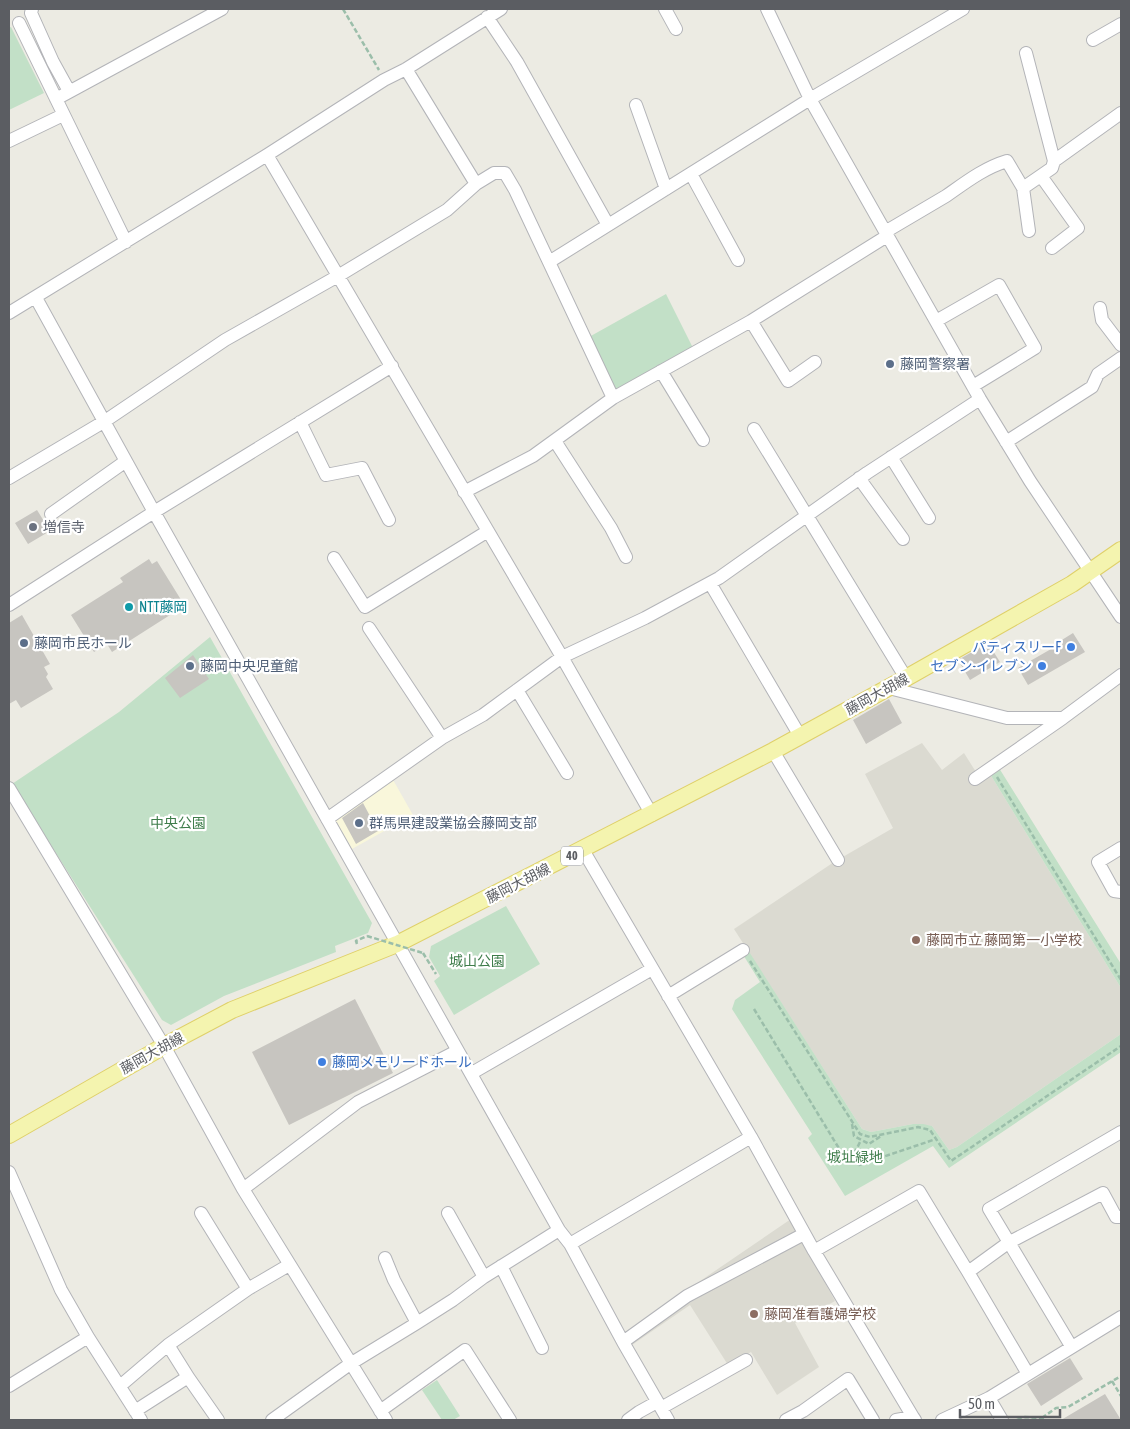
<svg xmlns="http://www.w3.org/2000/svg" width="1130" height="1429" font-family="'Asap Condensed','Noto Sans JP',sans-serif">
<rect width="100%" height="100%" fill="#ecebe3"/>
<path fill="#f9f7db" d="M392,778L413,815L352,849L335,819Z"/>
<path fill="#dbdad1" d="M922,743L942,770L964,753L981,780L990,774L1121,988V1034L957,1147L949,1150L932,1126L913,1124L871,1132L862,1129L734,929L834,862L893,828L865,774Z
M791,1219L835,1301L795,1323L819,1367L777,1395L751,1352L728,1365L690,1305L632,1345L624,1333Z"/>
<path fill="#c2e0c7" d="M11,27L44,93L9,110V28Z
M666,294L693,348L616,393L589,337Z
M210,637L372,923L368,933L335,946L336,952L224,996L171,1025L162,1020L12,784L119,712Z
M999,768L1121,964V988L990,774Z
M506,906L540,964L454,1015L434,981L440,976L429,957L431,946Z
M748,950L862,1129L871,1132L913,1124H923L932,1126L949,1150L957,1147L1121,1034V1052L949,1168L933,1146L845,1196L808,1138L812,1134L732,1009L735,1000L760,982L742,953Z
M437,1380L460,1416L453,1420H442L422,1390Z"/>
<path fill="#c7c5c0" d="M37,510L50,531L28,544L15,523Z
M149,559L152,564L157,561L183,603L169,612L170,615L112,652L107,644L94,652L71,615L123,582L120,578Z
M22,615L50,664L44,667L48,674L46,677L53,689L21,708L16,700L9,704V623Z
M1073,633L1085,652L1028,685L1018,668L1058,645L1057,643Z
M988,643L1000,662L970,680L958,660Z
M193,655L209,679L180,698L165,678Z
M889,699L902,723L866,744L853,720Z
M363,803L378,831L356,844L342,818Z
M355,999L393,1073L289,1125L252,1052Z
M1070,1358L1083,1379L1041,1406L1027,1384Z
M1105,1394L1121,1420H1061Z"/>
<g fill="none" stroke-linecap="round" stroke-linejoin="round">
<defs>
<path id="minor" d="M32,9L31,13L53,62L69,91
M665,9L676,29
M767,9L810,99L980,399L1030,481L1121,617
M487,17L517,62L608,225
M19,23L126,242
M1093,40L1121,24
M1026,53L1054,161L1121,113
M406,69L476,184
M56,99L222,9
M636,105L666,189
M9,141L63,115
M267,155L562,657L652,815
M691,174L738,260
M1041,176L1078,228L1052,248
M1023,188L1029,231
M885,232C905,220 926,208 946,196C966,182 984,168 1007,161L1023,188L1052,168L1054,161
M549,262L810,99L963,9
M36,298L154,512L559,1230L570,1244L623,1342L668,1420
M1100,308L1102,320L1121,345
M9,313L267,155L384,80L406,69L501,9
M751,321L788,381L815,362
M936,321L999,285L1035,348L973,386
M661,371L703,440
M300,422L326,475L362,468L389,520
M754,429L906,678
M555,441L611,528L626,557
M1006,442L1092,387L1098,374L1121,358
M891,457L929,518
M9,478L105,421L225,340L338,276L447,210L476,184L494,173H505L515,190L613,398
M859,478L903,539
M464,492L533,456L613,398L751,321L887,236
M51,514L126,461
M334,558L365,607L488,531
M710,583L800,736
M9,605L154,512L392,366
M369,628L442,738
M889,688L1007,718H1063L1121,675
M517,690L567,773
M773,751L838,860
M975,779L1063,718
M9,788L164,1046L243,1189L386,1420
M327,819L442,738L483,715L562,657L645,618L719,578L867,473L980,399
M1121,848L1098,862L1114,891L1121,892
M583,850L751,1137L814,1251L913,1417
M668,996L743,950
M472,1073L652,969
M9,1172L61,1290L88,1337L141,1420
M243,1189L358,1102L457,1051
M201,1213L248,1289
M448,1213L484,1277
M570,1244L751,1137
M814,1251L919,1191L968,1272L1008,1243L1103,1193L1116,1217H1121
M385,1258L394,1280L417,1323
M501,1266L542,1348
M968,1272L1028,1374
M623,1342L687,1296L804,1234
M1071,1346L989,1209L1121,1132
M188,1377L218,1420
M9,1386L88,1337
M120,1386L168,1345L248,1289L289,1265
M989,1398L1002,1420
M661,1408L746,1360
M135,1411L188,1377L168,1345
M380,1411L465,1350L510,1420
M272,1420L350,1364L417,1323L453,1300L484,1277L559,1230
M628,1420L639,1412L657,1402
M786,1420L803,1411L848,1379L873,1420
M896,1420L913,1417L915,1420
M942,1420L989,1398L1121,1317"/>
<path id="major" d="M9,1135L164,1046L232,1010L397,944L773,751L906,678L1072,584L1121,550"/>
</defs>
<use href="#minor" stroke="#b3b4b8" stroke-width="14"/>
<use href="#major" stroke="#dfd069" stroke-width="18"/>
<path stroke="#9bbeaa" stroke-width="2.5" stroke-dasharray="5 2.5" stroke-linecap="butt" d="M343,9L379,70
M997,777L1121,980
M357,944L356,941L367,936
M423,953L436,974
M750,961L860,1134L870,1137L918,1127L930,1130L951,1161L1121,1046
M754,1009L843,1155L859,1165L936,1139
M852,1124L854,1136L869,1144L881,1136
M851,1160L861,1140
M1112,1381L1121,1396
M1042,1418L1056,1408L1068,1407L1121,1376
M1017,1420L1025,1417L1042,1418L1044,1420"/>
<use href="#minor" stroke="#fff" stroke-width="12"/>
<use href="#major" stroke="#f4f4af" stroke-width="16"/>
<path stroke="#9bbeaa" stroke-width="2.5" stroke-dasharray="5 2.5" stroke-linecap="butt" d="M367,936L423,953"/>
</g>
<g fill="#5c6f8a" stroke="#fff" stroke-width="2">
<circle cx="890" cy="364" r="5"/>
<circle cx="24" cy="643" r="5"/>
<circle cx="190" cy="666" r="5"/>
<circle cx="359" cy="823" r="5"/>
</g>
<circle fill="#6b7280" stroke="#fff" stroke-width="2" cx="33" cy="527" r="5"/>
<circle fill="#0f9aa8" stroke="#fff" stroke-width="2" cx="129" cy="607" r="5"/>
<g fill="#3f7fe0" stroke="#fff" stroke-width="2">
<circle cx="1071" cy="647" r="5"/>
<circle cx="1042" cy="666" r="5"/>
<circle cx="322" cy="1062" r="5"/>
</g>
<g fill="#8d6e63" stroke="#fff" stroke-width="2">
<circle cx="916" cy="940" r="5"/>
<circle cx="754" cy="1314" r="5"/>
</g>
<g text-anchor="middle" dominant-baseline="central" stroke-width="4.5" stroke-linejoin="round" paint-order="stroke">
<rect fill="#fff" stroke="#8c8e91" stroke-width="1" x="561" y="846.5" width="22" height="19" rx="4"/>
<g font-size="12" font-weight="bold" fill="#5b5d62">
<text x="572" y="856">40</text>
</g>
<g font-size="14" fill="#4e5e75" stroke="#fff" text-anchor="start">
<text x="900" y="364">藤岡警察署</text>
<text x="34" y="643">藤岡市民ホール</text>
<text x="200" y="666">藤岡中央児童館</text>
<text x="369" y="823">群馬県建設業協会藤岡支部</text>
</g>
<g font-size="14" fill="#5b616d" stroke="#fff" text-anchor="start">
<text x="43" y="527">増信寺</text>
</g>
<g font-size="14" fill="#0d838f" stroke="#fff" text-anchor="start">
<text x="139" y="607">NTT藤岡</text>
</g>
<g font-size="14" fill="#366cbe" stroke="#fff" text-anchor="end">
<text x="1061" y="647">パティスリーF</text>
<text x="1032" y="666">セブン-イレブン</text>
<text x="332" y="1062" text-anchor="start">藤岡メモリードホール</text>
</g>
<g font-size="14" fill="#5b5d62" stroke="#fff">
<text transform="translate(877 694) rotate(-29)">藤岡大胡線</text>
<text transform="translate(518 883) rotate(-27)">藤岡大胡線</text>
<text transform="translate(152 1053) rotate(-29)">藤岡大胡線</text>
</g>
<g font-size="14" fill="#3f7d4b" stroke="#fff">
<text x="178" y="823">中央公園</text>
<text x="477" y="961">城山公園</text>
<text x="855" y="1157">城址緑地</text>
</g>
<g font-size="14" fill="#785e54" stroke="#fff" text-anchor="start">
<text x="926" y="940">藤岡市立 藤岡第一小学校</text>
<text x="764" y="1314">藤岡准看護婦学校</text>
</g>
</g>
<rect width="1130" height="1429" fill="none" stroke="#5b5d62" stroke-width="20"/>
<path d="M960 1409v8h100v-8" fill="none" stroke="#5b5d62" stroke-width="2.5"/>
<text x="968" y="1409" font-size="15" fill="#5b5d62" stroke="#ffffff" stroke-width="4" paint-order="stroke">50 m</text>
</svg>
